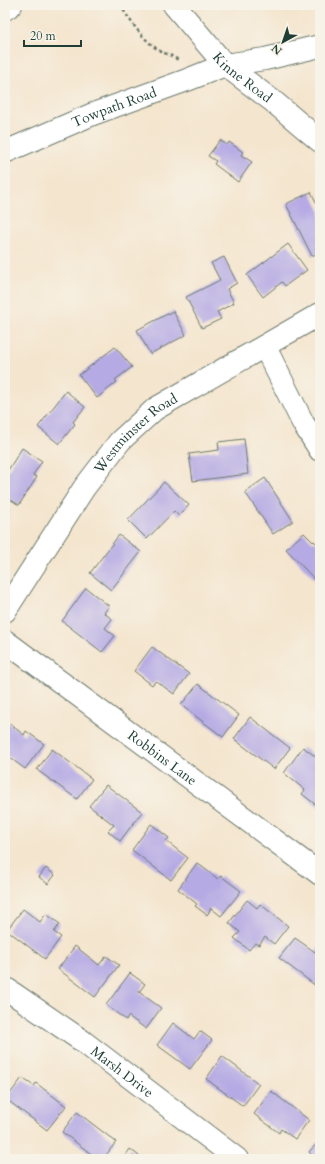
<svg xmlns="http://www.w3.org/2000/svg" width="325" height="1164" font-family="Cardo,serif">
<rect width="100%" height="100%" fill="#f7f3e8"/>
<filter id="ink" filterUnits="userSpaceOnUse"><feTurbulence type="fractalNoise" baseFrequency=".025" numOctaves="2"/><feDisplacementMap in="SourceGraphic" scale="8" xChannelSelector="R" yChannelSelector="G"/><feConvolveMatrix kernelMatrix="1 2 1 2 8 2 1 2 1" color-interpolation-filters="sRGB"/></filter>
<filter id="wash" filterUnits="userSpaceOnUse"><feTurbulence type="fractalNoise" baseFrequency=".012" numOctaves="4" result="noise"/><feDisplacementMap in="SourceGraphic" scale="16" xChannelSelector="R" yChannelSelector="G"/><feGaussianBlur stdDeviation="0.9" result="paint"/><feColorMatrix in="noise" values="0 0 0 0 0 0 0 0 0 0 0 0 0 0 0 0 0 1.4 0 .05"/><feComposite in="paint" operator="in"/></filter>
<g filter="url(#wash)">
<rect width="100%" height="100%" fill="#f4e5ce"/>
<g id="blocks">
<path fill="#b5aae4" d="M220,140L227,145L229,142L243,152L241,155L252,162L238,182L214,164L216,161L208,156Z
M311,192L320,210V252L312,256L286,204Z
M288,244L307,270L285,286L282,282L263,297L247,275Z
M224,257L237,283L227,289L234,303L217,312L221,319L202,328L186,297L220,280L211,263Z
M173,311L186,335L150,354L137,330Z
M115,347L132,367L115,380L117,382L97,398L79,375Z
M66,391L85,407L73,422L75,424L59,444L38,427Z
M244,439L248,474L193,481L189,454L219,450L218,442Z
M22,448L42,461L33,475L37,477L19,505L5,496V475Z
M265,478L293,521L273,534L245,492Z
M164,482L189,505L179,516L174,511L147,539L128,520Z
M5,508L10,512L5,519Z
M304,533L313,542L314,541L320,547V583L319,584L286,549Z
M119,535L141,552L111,590L90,573Z
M86,588L109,606L104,613L112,619L105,628L115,636L102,652L62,621Z
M152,647L189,674L174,694L156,681L152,685L134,671Z
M198,684L239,715L223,737L181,705Z
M250,717L290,748L274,769L234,739Z
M5,720L24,735L26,731L44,744L25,769L5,754Z
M303,747L320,760V808L302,794L305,790L284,773Z
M52,749L92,779L77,799L37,770Z
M106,785L142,812L120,841L108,831L114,825L89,806Z
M151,824L169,838L166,841L188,858L171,880L132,850Z
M197,863L218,879L221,876L241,891L221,916L211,908L207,915L195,906L197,904L178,889Z
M46,868L55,875L48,884L39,877Z
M247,900L257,908L260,904L288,926L274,944L265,937L259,945L255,943L249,950L234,938L240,932L229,923Z
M23,909L40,922L46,914L60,924L54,932L61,937L45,959L7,930Z
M295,938L315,952L319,947L320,948V989L279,958Z
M75,946L99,965L106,956L119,965L95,997L58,969Z
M130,973L145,984L139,992L161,1008L146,1029L128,1016L126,1020L106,1005Z
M173,1023L194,1039L200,1031L212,1040L190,1069L157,1045Z
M222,1056L259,1084L243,1106L206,1079Z
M5,1072L10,1076L5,1083Z
M22,1078L34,1086L36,1083L66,1106L47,1130L6,1099Z
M271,1091L309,1120L295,1139L281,1129L279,1133L254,1114Z
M77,1112L116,1142L103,1159H98L62,1132Z
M320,1140V1159H316L309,1152Z
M130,1149L143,1159H123Z"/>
</g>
</g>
<g filter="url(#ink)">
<use href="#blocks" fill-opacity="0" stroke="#6a786a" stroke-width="1"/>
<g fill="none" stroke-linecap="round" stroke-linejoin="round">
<defs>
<g id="minor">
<path id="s1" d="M174,5L225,65L274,102L320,141"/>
<path id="s2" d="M5,152L93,114L187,80L225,65L265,59L320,46"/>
<path d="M265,347L303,423L320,450"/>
<path id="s3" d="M5,611L84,488L120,441L155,409L320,314"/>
<path id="s4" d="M5,641L320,874"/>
<path id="s5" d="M5,988L81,1040L237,1159"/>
</g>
<path id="highway" d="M5,9L11,5"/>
</defs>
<use href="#minor" stroke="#6a786a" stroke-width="24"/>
<use href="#highway" stroke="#6a786a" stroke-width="24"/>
<path stroke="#6a786a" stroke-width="2.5" stroke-dasharray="3 3" stroke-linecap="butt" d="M120,5C132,23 140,36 157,49C164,54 173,55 179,61"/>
<use href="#minor" stroke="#fff" stroke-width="22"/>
<use href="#highway" stroke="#fff" stroke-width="22"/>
</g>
</g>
<g text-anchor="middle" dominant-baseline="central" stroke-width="3.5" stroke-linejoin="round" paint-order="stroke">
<g font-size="14" fill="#1f3d34" stroke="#f7f3e8">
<text stroke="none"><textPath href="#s1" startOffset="100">Kinne Road</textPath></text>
<text stroke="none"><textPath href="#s2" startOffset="118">Towpath Road</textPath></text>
<text stroke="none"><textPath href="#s3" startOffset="222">Westminster Road</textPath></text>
<text stroke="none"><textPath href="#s4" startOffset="196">Robbins Lane</textPath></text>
<text stroke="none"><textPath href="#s5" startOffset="144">Marsh Drive</textPath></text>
</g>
</g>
<rect width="325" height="1164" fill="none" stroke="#f7f3e8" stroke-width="20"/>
<g transform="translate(283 42) rotate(220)" stroke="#f7f3e8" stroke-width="3" paint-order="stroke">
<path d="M0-3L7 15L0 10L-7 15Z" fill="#1f3d34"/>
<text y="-6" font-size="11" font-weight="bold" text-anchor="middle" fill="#1f3d34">N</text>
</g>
<path d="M24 40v6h57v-6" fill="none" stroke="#1f3d34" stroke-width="2"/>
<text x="30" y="40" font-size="12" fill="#1f3d34" stroke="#f7f3e8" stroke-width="3" paint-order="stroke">20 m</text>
</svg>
